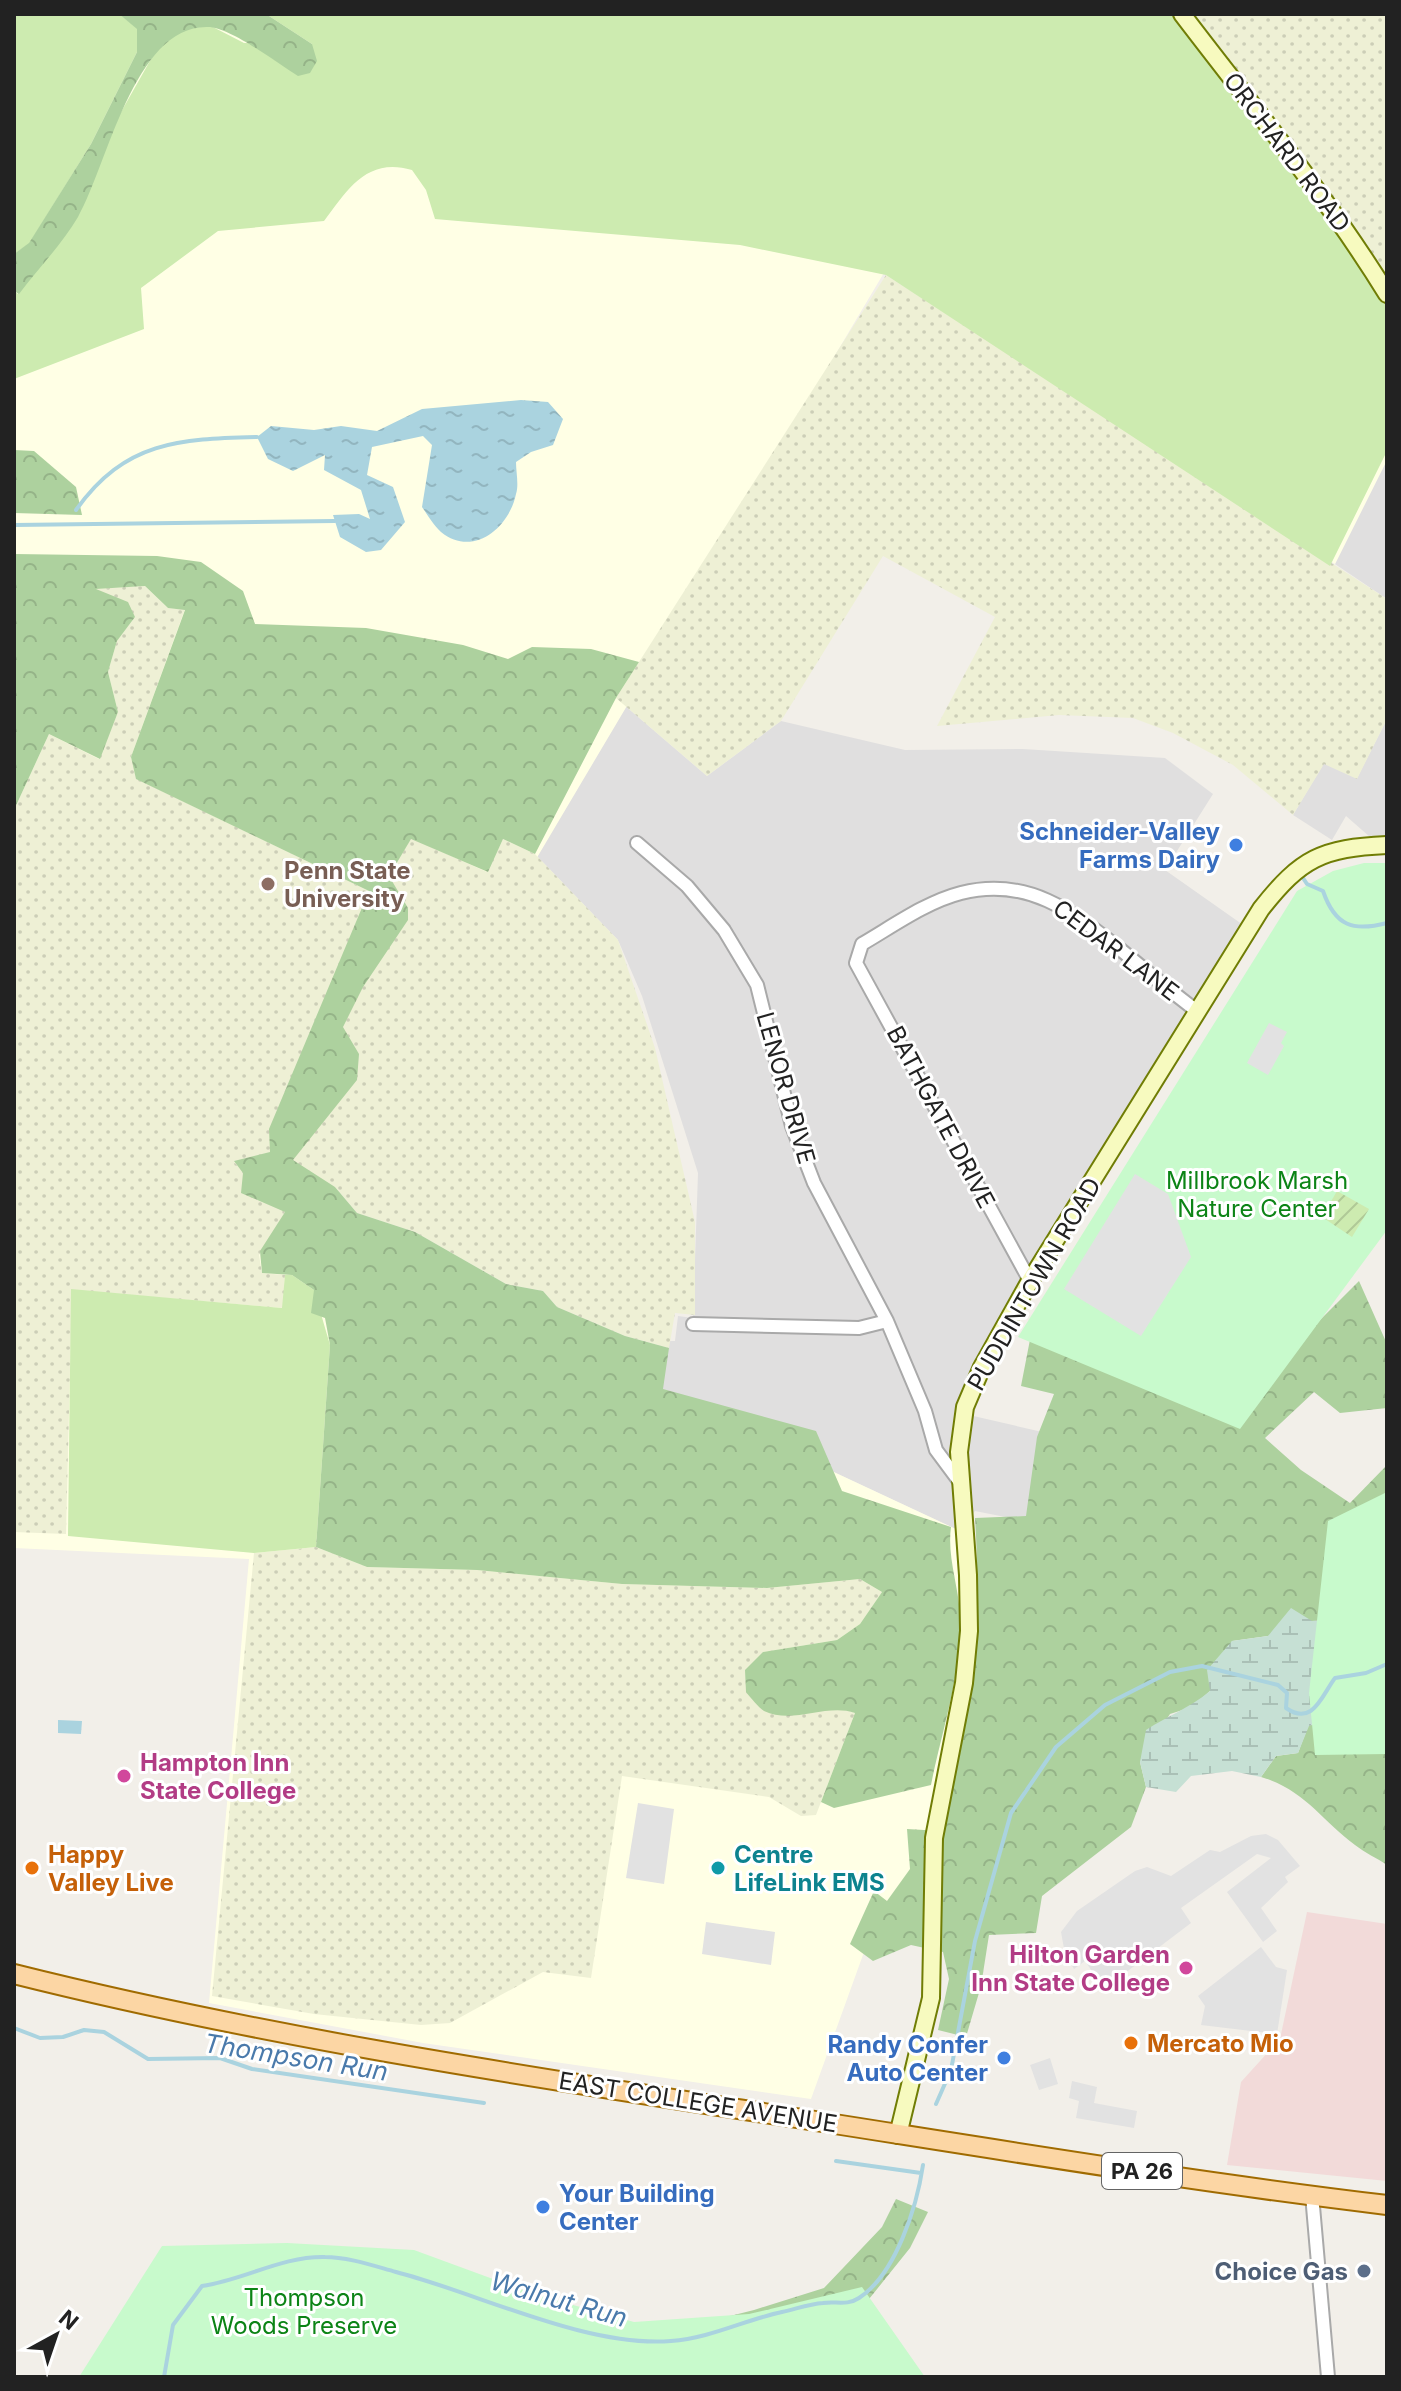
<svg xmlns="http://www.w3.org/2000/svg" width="1401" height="2391" font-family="Inter,sans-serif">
<defs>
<pattern id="farmland-dots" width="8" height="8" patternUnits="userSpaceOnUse" patternTransform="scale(2)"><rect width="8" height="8" fill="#eef0d5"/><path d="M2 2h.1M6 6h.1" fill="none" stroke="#ccceb7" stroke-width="1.8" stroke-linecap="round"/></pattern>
<pattern id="forest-crowns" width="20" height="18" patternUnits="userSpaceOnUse" patternTransform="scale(2)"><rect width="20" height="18" fill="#add19e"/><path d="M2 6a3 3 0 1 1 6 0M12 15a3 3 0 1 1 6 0" fill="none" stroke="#95b388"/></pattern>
<pattern id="wetland-marsh" width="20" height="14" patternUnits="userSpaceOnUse" patternTransform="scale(2)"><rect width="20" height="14" fill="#c6e0d4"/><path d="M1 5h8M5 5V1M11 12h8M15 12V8" fill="none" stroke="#aac0b6"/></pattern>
<pattern id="garden-furrows" width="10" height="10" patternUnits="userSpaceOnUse" patternTransform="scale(2)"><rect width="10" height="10" fill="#cdebb0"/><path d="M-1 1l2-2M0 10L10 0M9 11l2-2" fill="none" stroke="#b0c997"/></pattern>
<pattern id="water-ripples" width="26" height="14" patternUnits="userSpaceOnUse" patternTransform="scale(2)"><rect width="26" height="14" fill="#aad3df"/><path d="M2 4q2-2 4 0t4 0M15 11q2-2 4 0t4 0" fill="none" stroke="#92b5bf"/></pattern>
</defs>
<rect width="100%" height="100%" fill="#f2efe9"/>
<path fill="#e0dfdf" d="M1387,460V599L1335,564Z
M616,698L707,776L781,721L905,750L1023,749L1165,758L1213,794L1165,870L1246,927L1076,1192L980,1354L956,1412L1051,1434L1036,1523L975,1511L960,1531L660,1391L668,1341H675L678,1316L693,1318L698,1173L642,996L618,940L535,854Z
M1387,719V838L1370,837L1346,816L1332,840L1293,815L1324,763L1357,778Z"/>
<path fill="#f2dad9" d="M1307,1912L1387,1924V2181L1227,2165L1241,2082L1280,2039Z"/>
<path fill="#ffffe5" d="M14,14H1171L1387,306V460L1335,564L885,271L332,1203L660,1391L960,1531L965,1617L958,1670L943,1737L929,1848L877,1916L811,2099L423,2043L209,2003L249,1559L14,1548Z"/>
<path fill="url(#farmland-dots)" d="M1176,14H1387V292Z
M886,275L1387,599V719L1357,779L1324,764L1293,815L1233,765L1173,733L1133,718L1059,715L937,726L995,617L883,556L781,721L707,776L616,698Z
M145,586L168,608L185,609L131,757L137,779L369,891L389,876L411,838L487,872L503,839L535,854L618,940L655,1048L695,1222V1315L675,1313L669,1348L625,1336L557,1307L543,1291L506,1284L415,1232L357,1213L335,1187L234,1162L285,1212L259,1255L262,1273L285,1275L283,1308L72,1290L66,1534L14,1532V810L49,734L99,759L118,712L108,672L117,641L135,617L93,589Z
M316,1547L367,1567L477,1570L622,1584L767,1588L860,1579L882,1592L860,1624L837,1640L763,1652L789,1715L839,1707L855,1713L816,1815L801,1816L769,1797L622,1776L591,1978L543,1972L450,2023L421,2025L314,2014L212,1996L254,1553Z"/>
<path fill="#cdebb0" d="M14,14H119L137,28V52L91,144L29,244L14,254Z
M266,14H1176L1387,292V451L1330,566L886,275L740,245L435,219L426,190L412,170C367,157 348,189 324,221L218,231L141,288L144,329L14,379V291L18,294L155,52L180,29L211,26L244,43L312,44Z
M285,1275H292L314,1290L330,1345L316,1547L254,1553L68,1536L71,1289L282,1308Z"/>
<path fill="url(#forest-crowns)" d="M119,14H266L312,44L317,61L310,73L298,76C277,63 230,27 208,27C134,25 108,164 78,217C62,244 38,269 19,294L14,291V254L29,243L91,144L137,52V29Z
M14,450L34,451L76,487L82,515L14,513Z
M14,554L157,556L201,562L243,591L255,624L366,628L463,645L508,659L532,647L591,649L639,662L616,698L535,854L503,839L488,872L411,839L389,876L408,908V920L363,987L343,1027L359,1054L357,1080L293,1160L335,1187L357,1213L415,1232L506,1284L543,1291L557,1307L625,1336L669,1348L663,1389L816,1431L842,1491L951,1527C947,1556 958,1584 960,1613C963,1669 942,1730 931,1785L834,1808L821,1802L855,1713C826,1703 793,1725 764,1711C758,1707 751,1698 746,1692L745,1670L763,1652L837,1640L860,1624L882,1592L860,1579L767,1588L622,1584L477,1570L367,1567L316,1547L330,1345L325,1318L311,1313L314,1290L292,1275L262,1273L260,1251L285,1212L241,1193L243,1173L234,1161L270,1152L269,1129L369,891L136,779L131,757L185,610L168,608L145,586L96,589L128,602L135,617L117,641L108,672L118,712L100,759L49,734L14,810Z
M1359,1281L1387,1344V1408L1340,1413L1314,1392L1265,1438L1301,1470L1350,1503L1387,1465V1578L1338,1619L1312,1621L1268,1636L1232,1641L1210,1691L1192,1707L1170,1714L1140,1762L1146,1787L1131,1827L1042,1896L1036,1933L989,1935L981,1986L966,2037L938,2030L949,1979L943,1952L911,1945L873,1961L850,1944L874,1891L887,1901L910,1869L907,1829L941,1831C971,1729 982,1624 975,1518L1026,1516L1037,1437L1054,1394L1021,1386L1034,1319L1243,1397Z
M1335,1717L1387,1721V1865C1377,1858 1365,1853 1355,1845C1321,1820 1305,1790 1261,1777L1276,1756L1298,1753L1308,1726Z
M896,2199L928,2212L910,2248L857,2314L588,2377L674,2330L754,2310L824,2288L882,2227Z"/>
<path fill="url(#wetland-marsh)" d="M1291,1608L1312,1621L1338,1619L1335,1717L1309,1726L1298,1753L1276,1756L1261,1777L1232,1771L1191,1776L1176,1792L1146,1787L1140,1762L1146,1730C1167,1716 1190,1708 1210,1691L1207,1670L1232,1641L1268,1636Z"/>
<path fill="#c8facc" d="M1364,863H1387V1230L1240,1429L1018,1337L1297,891L1333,871Z
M1387,1492V1754L1315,1755L1309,1693L1328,1521Z
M287,2243L414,2250L534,2294L634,2322L749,2314L862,2287L925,2377H79L162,2246Z"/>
<path fill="url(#garden-furrows)" d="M1337,1191L1369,1209L1352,1237L1322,1217Z"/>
<path fill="#e2e2e2" d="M1269,1023L1287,1032L1281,1043L1284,1046L1268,1075L1247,1063Z
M1135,1174L1168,1194L1191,1257L1141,1336L1064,1289Z
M638,1803L674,1809L664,1884L626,1878Z
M1266,1834L1278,1840L1300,1866L1285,1877L1288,1882L1261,1908L1277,1931L1263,1942L1227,1892L1271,1858L1257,1854L1181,1908L1191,1923L1104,1989L1085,1961L1074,1969L1065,1954L1061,1932L1077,1911L1135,1871L1147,1867L1171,1876L1210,1850L1220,1852L1251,1836Z
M706,1922L775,1932L771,1965L702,1954Z
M1261,1947L1276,1967L1287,1970L1277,2034L1201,2025L1205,2006L1198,1996Z
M1050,2058L1058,2084L1039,2090L1030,2065Z
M1072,2081L1097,2087L1094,2103L1137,2111L1134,2128L1076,2118L1079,2101L1069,2098Z"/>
<path fill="url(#water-ripples)" d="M521,400L548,402L563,419L553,445L531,452L516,462C516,472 519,485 516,494C509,528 473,558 441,532C434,526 427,514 422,507L432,445L423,436L372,447L367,475L393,487L405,522L381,550L366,552L340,537L333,515L359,514L370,519L361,490L324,470L325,455L293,471L268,459L257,437L271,426L314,430L341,426L377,431L422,409Z
M58,1720L82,1721L81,1734L58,1733Z"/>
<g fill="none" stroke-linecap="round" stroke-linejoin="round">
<path stroke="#aad3df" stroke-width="4" d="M76,510C125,441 179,439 257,437
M14,525L335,521
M1301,875L1307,884L1323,891C1335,926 1353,932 1387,923
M14,2028L40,2038L63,2037L84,2030L104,2032L148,2059L220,2058L252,2069L484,2103
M936,2104L951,2070L975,1941L1011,1813L1056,1747L1105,1705L1170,1672L1202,1666L1278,1685L1287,1693L1286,1708C1313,1727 1322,1695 1335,1678L1366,1673L1387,1664
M836,2161L921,2173
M164,2377L173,2325L202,2286C244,2280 282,2256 325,2257C348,2257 374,2266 396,2272C478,2293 587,2348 671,2341C711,2338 744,2320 782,2312C796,2309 809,2304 823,2303C836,2301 847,2306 859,2298C896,2274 917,2206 923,2165"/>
<defs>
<path id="street" d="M637,843L687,886L724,930L757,985L792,1126L814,1183L887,1321L925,1411L936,1450L962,1485
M1030,1281L856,963L862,944C893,926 926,902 961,893C1027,876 1072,911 1121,950C1146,971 1172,992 1198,1012
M693,1324L859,1328L887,1321
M1312,2195L1328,2377"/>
<path id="secondary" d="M1182,14C1252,106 1326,195 1387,294
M898,2135L931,1998L934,1838L964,1683L969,1631L968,1575L959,1452L965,1407L982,1367L1030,1281L1261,909C1301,858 1322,848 1387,845"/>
<path id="primary" d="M14,1974C261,2036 512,2074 764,2113C971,2145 1178,2180 1387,2205"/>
</defs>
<use href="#street" stroke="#a9a9a9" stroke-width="16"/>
<use href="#secondary" stroke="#707d05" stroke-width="20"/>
<use href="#primary" stroke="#a06b00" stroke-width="22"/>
<use href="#street" stroke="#fff" stroke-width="12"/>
<use href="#secondary" stroke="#f7fabf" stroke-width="16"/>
<use href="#primary" stroke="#fcd6a4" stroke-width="18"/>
</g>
<g fill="#3f7fe0" stroke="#fff" stroke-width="3">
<circle cx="1236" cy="845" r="8"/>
<circle cx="1004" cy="2058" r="8"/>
<circle cx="543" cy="2207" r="8"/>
</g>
<circle fill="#8d6e63" stroke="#fff" stroke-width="3" cx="268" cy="884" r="8"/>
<g fill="#d1479c" stroke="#fff" stroke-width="3">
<circle cx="124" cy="1776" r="8"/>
<circle cx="1186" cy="1968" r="8"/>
</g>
<g fill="#e8710a" stroke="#fff" stroke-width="3">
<circle cx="32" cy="1868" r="8"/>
<circle cx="1131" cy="2043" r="8"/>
</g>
<circle fill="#0f9aa8" stroke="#fff" stroke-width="3" cx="718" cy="1868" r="8"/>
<circle fill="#5c6f8a" stroke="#fff" stroke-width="3" cx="1364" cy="2271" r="8"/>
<g text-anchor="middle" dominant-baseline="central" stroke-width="6" stroke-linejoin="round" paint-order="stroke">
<rect fill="#fff" stroke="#646464" stroke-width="2" x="1102" y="2153" width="80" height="36" rx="6"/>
<g font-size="22" font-weight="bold" fill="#222">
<text x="1142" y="2171">PA 26</text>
</g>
<g font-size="24" fill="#222" stroke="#fff">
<text transform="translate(1287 152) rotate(53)">ORCHARD ROAD</text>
<text transform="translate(1116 950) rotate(37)">CEDAR LANE</text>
<text transform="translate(786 1088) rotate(74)">LENOR DRIVE</text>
<text transform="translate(941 1117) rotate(62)">BATHGATE DRIVE</text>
<text transform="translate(1034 1284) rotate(-60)">PUDDINTOWN ROAD</text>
<text transform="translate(698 2102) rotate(9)">EAST COLLEGE AVENUE</text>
</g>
<g font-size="24" font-weight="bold" fill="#366cbe" stroke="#fff" text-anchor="end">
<text x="1220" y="831">Schneider-Valley<tspan x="1220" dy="28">Farms Dairy</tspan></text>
<text x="988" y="2044">Randy Confer<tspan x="988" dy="28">Auto Center</tspan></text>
<text x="559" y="2193" text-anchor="start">Your Building<tspan x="559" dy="28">Center</tspan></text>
</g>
<g font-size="24" font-weight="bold" fill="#785e54" stroke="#fff" text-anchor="start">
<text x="284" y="870">Penn State<tspan x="284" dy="28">University</tspan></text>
</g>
<g font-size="24" fill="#0c8416" stroke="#fff">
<text x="1257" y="1180">Millbrook Marsh<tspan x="1257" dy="28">Nature Center</tspan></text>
<text x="304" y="2297">Thompson<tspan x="304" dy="28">Woods Preserve</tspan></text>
</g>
<g font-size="24" font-weight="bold" fill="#b23c85" stroke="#fff" text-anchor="start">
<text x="140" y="1762">Hampton Inn<tspan x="140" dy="28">State College</tspan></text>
<text x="1170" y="1954" text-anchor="end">Hilton Garden<tspan x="1170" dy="28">Inn State College</tspan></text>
</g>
<g font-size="24" font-weight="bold" fill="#c56008" stroke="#fff" text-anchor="start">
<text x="48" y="1854">Happy<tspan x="48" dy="28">Valley Live</tspan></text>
<text x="1147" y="2043">Mercato Mio</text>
</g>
<g font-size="24" font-weight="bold" fill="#0d838f" stroke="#fff" text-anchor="start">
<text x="734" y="1854">Centre<tspan x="734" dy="28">LifeLink EMS</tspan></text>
</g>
<g font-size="24" font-weight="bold" fill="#4e5e75" stroke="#fff" text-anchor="end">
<text x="1348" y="2271">Choice Gas</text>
</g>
<g font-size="26" font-style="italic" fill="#4a7aab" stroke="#fff">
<text transform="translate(296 2057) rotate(9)">Thompson Run</text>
<text transform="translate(559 2299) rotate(16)">Walnut Run</text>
</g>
</g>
<rect width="1401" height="2391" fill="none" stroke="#222222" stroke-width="32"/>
<g transform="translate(56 2335) rotate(40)" stroke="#ffffff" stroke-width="6" paint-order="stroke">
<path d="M0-6L14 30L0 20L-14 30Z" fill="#222222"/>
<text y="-12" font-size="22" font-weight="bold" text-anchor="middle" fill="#222222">N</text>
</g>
</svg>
